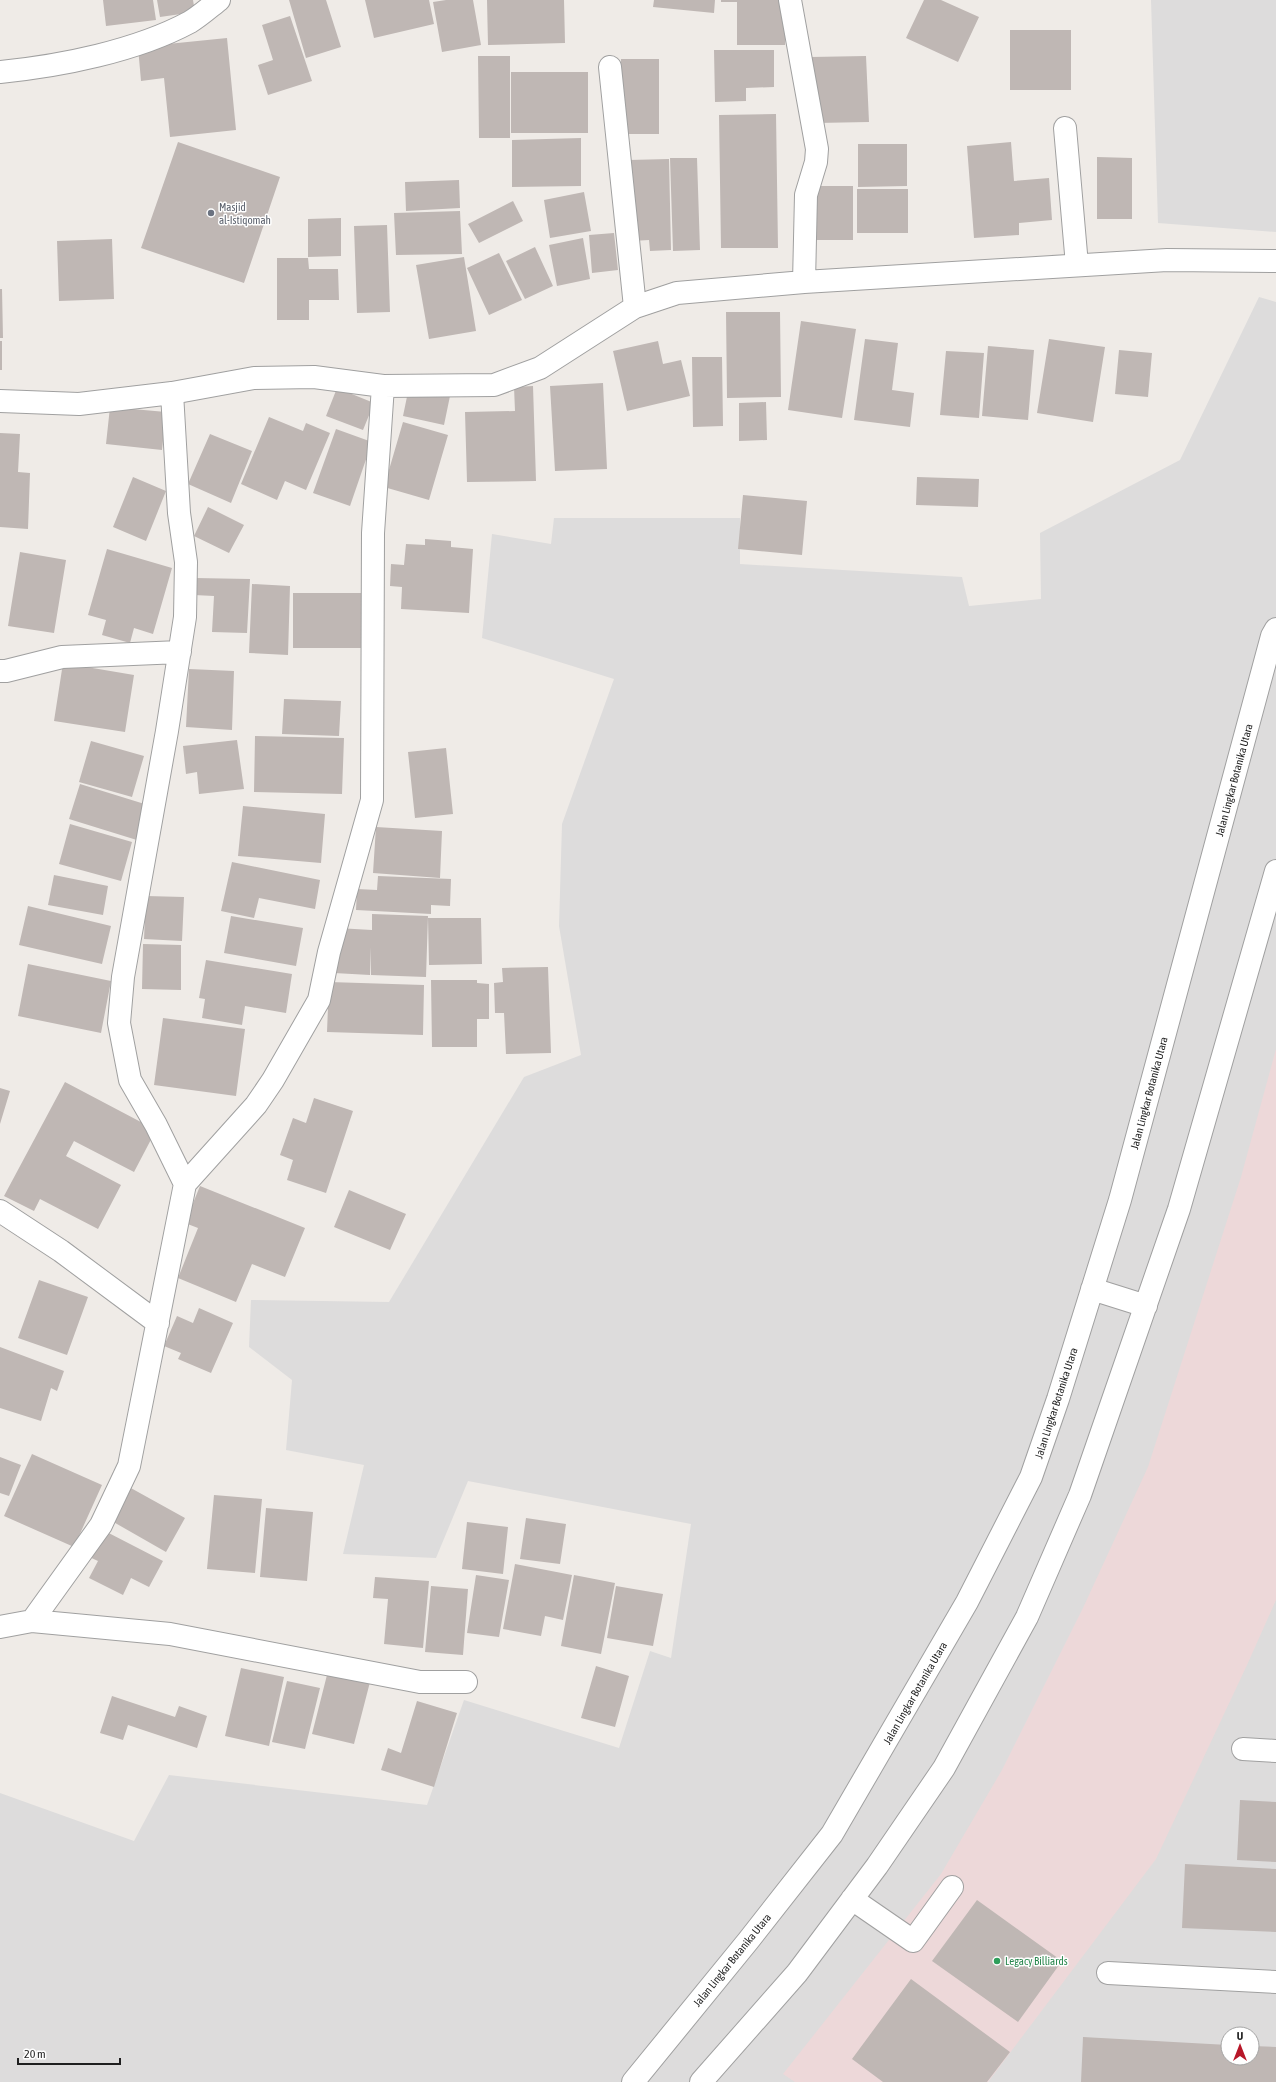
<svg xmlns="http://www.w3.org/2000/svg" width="1276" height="2082" font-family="'Asap Condensed',sans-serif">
<rect width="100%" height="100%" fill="#efebe7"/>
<path fill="#dddcdc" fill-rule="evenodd" d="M1151,0H1276V232L1158,223Z
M1259,297L1276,302V2082H0V1793L134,1841L169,1775L427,1805L464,1700L619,1748L650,1651L671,1658L691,1524L468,1481L436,1558L343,1554L364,1465L286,1450L292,1380L249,1347L251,1300L389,1302L524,1077L581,1055L559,926L562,824L614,679L482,638L492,534L551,544L554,518H740V564L962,577L969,606L1041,599L1040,533L1180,460ZM1228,2034H1252V2058H1228Z"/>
<path fill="#edd8d9" d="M1276,1049V1600L1247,1665L1156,1859L988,2082H795L783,2074L941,1874L1002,1770L1083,1608L1148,1467L1241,1177Z"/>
<path fill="#bfb7b4" d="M103,0H153L156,20L106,26Z
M157,0H193L195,12L160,17Z
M289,0H326L341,47L306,58Z
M365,0H429L434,24L374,38Z
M446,0H473L481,45L442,52L433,2Z
M487,0H564L565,43L488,45Z
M654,0H715L714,13L653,7Z
M721,0H785V45H737V2H721Z
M924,0H941L979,17L958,62L906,38Z
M290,16L312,81L268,95L258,65L273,60L262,25Z
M1010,30H1071V90H1010Z
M227,38L236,130L170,137L164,78L141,81L138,47Z
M714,50H774V87L746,88V101L715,102Z
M478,56H510V138H479Z
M866,56L869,122L816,123L811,57Z
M621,59H659V134H621Z
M511,72H588V133H511Z
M776,114L778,248H721L719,115Z
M581,138V186L512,187V140Z
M178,142L280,177L244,283L141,248Z
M1011,142L1014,181L1049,178L1052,220L1019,223V235L974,238L967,146Z
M858,144H907V186L858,187Z
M1097,157L1132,158V219H1097Z
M670,158H697L700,250L673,251Z
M669,159L671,250L650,251L649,240L632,241L629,160Z
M459,180L460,208L406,211L405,182Z
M812,186H853V240H812Z
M857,189H908V233H857Z
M584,192L591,231L550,238L544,200Z
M513,201L523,221L479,243L468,224Z
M460,211L462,254L396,255L394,213Z
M341,218V256L308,257V219Z
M387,225L390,312L357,313L354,226Z
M614,233L618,270L592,273L589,235Z
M583,238L590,279L557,286L549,245Z
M112,239L114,299L59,301L57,241Z
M535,247L553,286L525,299L506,261Z
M499,253L522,300L489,315L467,268Z
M464,257L476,331L429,339L416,265Z
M277,258H308L309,269H338L339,300H309V320H277Z
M0,289H2L3,338H0Z
M726,312H780L781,397L727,398Z
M801,321L856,329L842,418L788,410Z
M865,339L898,343L892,390L914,393L910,427L854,420Z
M1049,339L1105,347L1093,422L1037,413Z
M0,341H2V370H0Z
M658,341L663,364L681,360L690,396L627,411L613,351Z
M988,346L1034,350L1028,420L982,416Z
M1119,350L1152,353L1148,397L1115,394Z
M946,351L984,353L979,418L940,415Z
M692,357H722L723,426L693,427Z
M603,383L607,469L555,471L550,386Z
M533,386L536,481L467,482L465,412L515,411L514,387Z
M409,387L450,396L444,425L403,416Z
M337,388L374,403L363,430L326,416Z
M766,402L767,440L739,441V403Z
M110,407L166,412L162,450L106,444Z
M269,417L303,431L306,423L330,433L306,490L285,481L277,500L241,484Z
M403,422L448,435L429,500L384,487Z
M336,429L372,442L350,506L313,493Z
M0,433L20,434L18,472L30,473L28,529L0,527Z
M210,434L252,451L231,503L188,484Z
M133,477L166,491L146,541L113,527Z
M917,477L979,479L978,507L916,505Z
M743,495L807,501L802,555L738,549Z
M208,507L244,525L229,553L194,536Z
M425,539L451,541V547L473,549L469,613L401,609L402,587L390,586L391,564L404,565L406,544L425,545Z
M107,549L172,568L153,634L134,628L130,643L102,635L106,620L88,615Z
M20,552L66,560L54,633L8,626Z
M195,578L250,579L247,633L212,632L214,596L194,595Z
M252,584L290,586L288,655L249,653Z
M293,593H366V648H293Z
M63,663L134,675L125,732L54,721Z
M189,669L234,671L232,730L186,727Z
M284,699L341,701L339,736L282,734Z
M255,736L344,738L342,794L254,792Z
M237,740L244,789L199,794L197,772L186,774L183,746Z
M91,741L144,756L132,797L79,782Z
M446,748L453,814L415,818L408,752Z
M80,784L151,806L140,841L69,819Z
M243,806L325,814L321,863L238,856Z
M70,824L132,842L121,881L59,864Z
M376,827L442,831L440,878L373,873Z
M232,862L320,880L315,909L259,898L254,918L221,911Z
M54,875L108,886L103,915L48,905Z
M378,876L451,879L450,906L431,905V914L356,910L357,889L377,890Z
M146,896L184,897L182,941L144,939Z
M28,906L111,926L102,964L19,945Z
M372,914L428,916L426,977L371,975V947L370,975L334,973L337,928L372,930Z
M231,916L303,928L296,966L224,953Z
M428,918H481L482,964L429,965Z
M143,944L181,945V990L142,989Z
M206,960L292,974L286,1013L245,1006L242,1025L202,1018L205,999L199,998Z
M28,964L111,981L101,1033L18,1016Z
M548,967L551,1053L506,1054L504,1013H495L494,983L503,982L502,968Z
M431,980H477V983L489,984V1019H477V1047H432Z
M329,982L424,985L423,1035L327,1032Z
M163,1018L245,1029L236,1096L154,1085Z
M65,1082L156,1130L134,1172L74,1141L66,1156L121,1185L98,1229L40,1199L34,1211L4,1196Z
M0,1088L10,1091L0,1124Z
M314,1098L353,1111L326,1193L287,1180L293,1160L280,1155L293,1118L306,1123Z
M200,1186L305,1228L285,1277L252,1264L236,1302L178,1278L198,1228L185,1223Z
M349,1190L406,1214L390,1250L334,1227Z
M39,1280L88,1297L67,1355L18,1338Z
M199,1308L233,1323L211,1373L178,1359L181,1353L164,1346L177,1316L193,1323Z
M0,1347L64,1371L57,1391L51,1388L41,1421L0,1408Z
M32,1454L102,1485L74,1547L4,1516Z
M0,1457L21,1465L9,1496L0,1493Z
M129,1487L185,1518L166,1552L110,1520Z
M214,1495L262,1499L255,1573L207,1569Z
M266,1508L313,1512L307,1581L260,1577Z
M526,1518L566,1524L560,1564L520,1559Z
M467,1522L508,1527L503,1574L462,1569Z
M99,1528L163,1561L149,1587L131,1578L123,1595L89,1578L98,1561L85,1555Z
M515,1564L572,1575L563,1620L545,1616L541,1636L503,1629Z
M476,1575L509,1580L499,1637L467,1633Z
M574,1575L615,1583L601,1654L561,1646Z
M375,1577L429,1581L423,1648L384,1644L388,1599L373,1598Z
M431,1586L468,1589L463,1655L425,1652Z
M616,1586L663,1594L653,1646L607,1638Z
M596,1666L629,1676L615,1727L581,1718Z
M241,1668L284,1677L269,1746L225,1736Z
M328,1671L370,1682L354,1744L312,1734Z
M287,1681L320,1688L305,1749L272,1742Z
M112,1696L175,1717L179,1706L207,1716L197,1748L128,1725L123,1740L100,1733Z
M417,1701L457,1713L434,1787L381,1770L388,1748L401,1753Z
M1240,1800L1276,1802V1862L1237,1860Z
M1185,1864L1276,1869V1932L1182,1928Z
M977,1900L1062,1961L1018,2022L932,1961Z
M911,1979L1010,2052L987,2082H883L852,2059Z
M1083,2037L1228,2045V2058H1252V2046L1276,2047V2082H1081Z"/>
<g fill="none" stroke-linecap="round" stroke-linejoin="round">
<defs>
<path id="minor" d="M790,0L817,149L816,162L806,195L804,282
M610,67L635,307
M0,72C61,66 136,51 190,22C200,16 210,7 219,0
M1065,128L1077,265
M0,401L79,404L172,393L254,378L314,377L383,386L494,385L540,368L635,307L677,293L804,282L1167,260L1276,261
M0,671H6L62,657L180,652
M185,1184L256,1105L273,1080L319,1000L329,952L372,800L373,533L383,386
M0,1211L61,1251L158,1323
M1092,1289L1146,1306
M32,1621L101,1525L129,1466L185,1184L156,1125L130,1080L119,1023L123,977L167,731L185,617L186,562L179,513L172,393
M0,1627L32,1621L170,1634L420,1682H466
M1243,1749L1276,1751
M852,1899L913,1941L952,1887
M1108,1973L1276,1982
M633,2082L748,1941L832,1834L967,1602L1031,1477L1058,1399L1120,1200L1272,636L1276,629
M701,2082L797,1973L877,1866L944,1768L1027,1617L1080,1495L1179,1209L1276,871"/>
</defs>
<use href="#minor" stroke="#a0a0a0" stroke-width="24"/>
<use href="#minor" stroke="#fff" stroke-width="22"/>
</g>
<circle fill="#6b7280" stroke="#fff" stroke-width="1.5" cx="211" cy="213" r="4"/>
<circle fill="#2e9e5b" stroke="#fff" stroke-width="1.5" cx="997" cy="1961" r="4"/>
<g text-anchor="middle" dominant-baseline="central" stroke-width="3" stroke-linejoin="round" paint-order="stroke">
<g font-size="11" fill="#5b616d" stroke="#fff" text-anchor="start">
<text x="219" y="207">Masjid<tspan x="219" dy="13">al-Istiqomah</tspan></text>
</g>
<g font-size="11" fill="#1f1f1f" stroke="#fff">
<text transform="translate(1234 780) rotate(-75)">Jalan Lingkar Botanika Utara</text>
<text transform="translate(1149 1093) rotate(-75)">Jalan Lingkar Botanika Utara</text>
<text transform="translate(1056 1403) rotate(-72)">Jalan Lingkar Botanika Utara</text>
<text transform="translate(915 1693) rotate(-60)">Jalan Lingkar Botanika Utara</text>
<text transform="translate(732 1960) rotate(-51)">Jalan Lingkar Botanika Utara</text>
</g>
<g font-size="11" fill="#27864d" stroke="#fff" text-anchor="start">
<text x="1005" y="1961">Legacy Billiards</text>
</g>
</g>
<g transform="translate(1240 2046)"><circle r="19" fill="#ffffff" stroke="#a5a5a5"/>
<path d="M0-3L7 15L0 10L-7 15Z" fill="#b71729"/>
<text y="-6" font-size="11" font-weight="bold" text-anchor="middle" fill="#1f1f1f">U</text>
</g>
<path d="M18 2058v6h102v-6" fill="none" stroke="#1f1f1f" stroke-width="2"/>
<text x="24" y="2058" font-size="12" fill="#1f1f1f" stroke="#ffffff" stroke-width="3" paint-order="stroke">20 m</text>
</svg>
